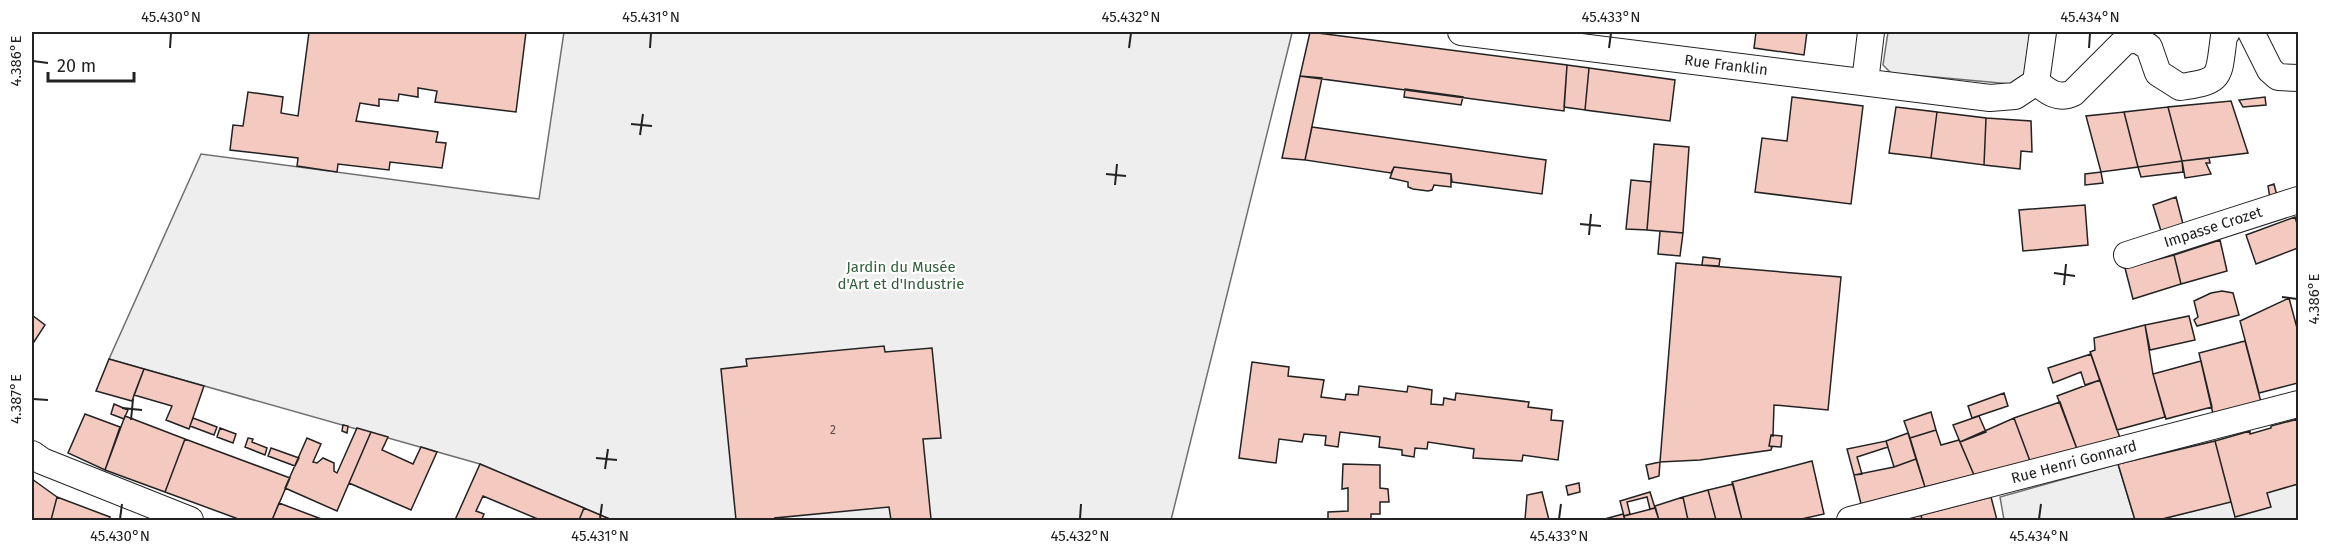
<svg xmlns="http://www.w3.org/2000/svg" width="2330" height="552" font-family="'Fira Sans',sans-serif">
<rect width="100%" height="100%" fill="#fff"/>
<path fill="#eee" stroke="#6f6f6f" stroke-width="1.5" d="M564,32L1292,33L1171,520H612L480,464L109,359L201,154L539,199Z
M2118,464L2135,520H2004L2000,497Z
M2298,484V520H2158Z"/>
<path fill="#ededed" stroke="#6f6f6f" stroke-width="1.5" d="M1888,32H2030L2024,76L2011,84L1891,73L1883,65Z"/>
<path fill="#f3c9c0" stroke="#222" stroke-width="1.5" d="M309,32H526L516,112L435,102L437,91L418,88V97L399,94L398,101L379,99V106L360,103L356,121L438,132L436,142L446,143L442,168L390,162L389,170L338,164L337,172L297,166L298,158L230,150L233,125L243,126L248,92L283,97L281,113L298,116Z
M1310,32L1567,65L1564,111L1300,76Z
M1756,32H1807L1804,55L1754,48Z
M1567,65L1589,68L1585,110L1564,107Z
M1589,68L1675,80L1670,121L1585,110Z
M1300,76L1322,78L1305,160L1282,158Z
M1405,89L1463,97L1461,105L1404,97Z
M1792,97L1863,106L1851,204L1755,192L1762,138L1787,141Z
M2265,97L2266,105L2243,107L2239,100Z
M2231,101L2248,153L2182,161L2168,107Z
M1896,107L1937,112L1931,158L1889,153Z
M2168,107L2182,161L2138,167L2124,112Z
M1937,112L1986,118L1984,165L1931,158Z
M2124,112L2138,167L2101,172L2086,116Z
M1986,118L2031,121L2032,152L2021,151L2020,169L1984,165Z
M1312,127L1546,160L1542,194L1452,182L1451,174L1394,167L1391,173L1305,160Z
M1654,144L1689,147L1683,233L1647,230Z
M2209,158L2210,163H2206L2211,174L2185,178L2182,161Z
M2182,161L2183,172L2141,177L2138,167Z
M1394,167L1451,174V187L1434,185L1432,190L1428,191L1413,189L1408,187V182L1390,178Z
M2101,172L2103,183L2085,185V174Z
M1631,180L1651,182L1647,230L1626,229Z
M2274,184L2277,196L2270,198L2268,186Z
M2176,197L2183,224L2161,231L2153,205Z
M2085,205L2088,245L2023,251L2019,210Z
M2295,217L2298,227V248L2256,264L2246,235Z
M1660,231L1683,233L1680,256L1658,254Z
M2220,240L2227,271L2181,284L2174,255Z
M2174,255L2181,284L2133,299L2125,268Z
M1703,257L1720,259L1719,266L1702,265Z
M1676,263L1841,277L1828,410L1774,405L1773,436L1771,435L1769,446L1772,447L1771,450L1700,460L1660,462Z
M2222,291L2233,293L2239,315L2197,326L2194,320L2198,317L2194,301L2211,293Z
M2289,298L2297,328L2298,327V383L2259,393L2240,321Z
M32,315L45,325L32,345Z
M2189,316L2195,340L2150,350L2145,325Z
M2145,325L2153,374L2165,417L2117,430L2090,352L2095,350L2094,338Z
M2245,341L2261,402L2213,414L2199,353Z
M884,346L885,352L932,348L941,438L923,439L931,519L891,520L889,507L775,518L776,520H736L721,369L747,366L746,359Z
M2091,354L2100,380L2085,385L2081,372L2053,383L2048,368Z
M109,359L144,369L132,401L96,391Z
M2201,361L2212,407L2166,419L2153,374Z
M1252,362L1289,367L1288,376L1324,380L1321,397L1345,400L1346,394L1358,395L1359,386L1407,392L1408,386L1432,390L1431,404L1443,405L1444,398L1455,400L1456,393L1529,402L1528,407L1552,410L1551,420L1563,421L1558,460L1523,455L1522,461L1473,458L1474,449L1428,442L1427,449L1415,448L1414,457L1402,455V450L1379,447L1380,437L1340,432L1338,447L1325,445L1326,436L1304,434L1302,442L1279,439L1276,463L1239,458Z
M144,369L204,386L189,429L166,420L172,406L134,395Z
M2100,380L2120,438L2077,449L2057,396Z
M2004,393L2008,406L1972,418L1968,406Z
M2060,402L2077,449L2030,461L2014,418Z
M114,404L128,410L124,419L111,414Z
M1931,412L1936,430L1910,438L1904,421Z
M85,414L120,427L105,470L68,453Z
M125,416L185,439L165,492L105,470Z
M1979,416L1986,432L1960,442L1953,425Z
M193,418L217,427L214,435L190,426Z
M2014,418L2030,461L1974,475L1960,442Z
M2298,419V484L2267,493L2271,507L2235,517L2215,441L2250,431V434L2271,428V426Z
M343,425L348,426L347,433L342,431Z
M220,428L236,434L233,443L217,437Z
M357,428L371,432L337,511L285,488L307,438L321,444L313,462L317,463L323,458L334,463V471L337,473Z
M1936,430L1941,445L1959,440L1974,475L1925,487L1910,438Z
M371,432L388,437L382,450L413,464L421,447L437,452L411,510L349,483Z
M1908,433L1916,459L1894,467L1886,441Z
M1771,435L1782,436L1781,447L1769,446Z
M248,438L253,439L252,442L267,448L265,455L245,447Z
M185,439L290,478L272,520H241L165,492Z
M1886,441L1888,447L1857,457L1862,474L1854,475L1847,449Z
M2215,441L2231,502L2158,520H2135L2118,464Z
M271,448L299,458L295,466L268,456Z
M1916,459L1925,487L1861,504L1854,475L1894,467Z
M1812,461L1824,514L1797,520H1742L1732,482Z
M1660,462L1659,476L1649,479L1646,465Z
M480,464L584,508L579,520H540L483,496L476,511L484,514L482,519L455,520Z
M1343,464L1380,465V488L1388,489L1389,502H1380V514H1371V520H1328V512L1348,511V488L1342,489Z
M32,479L57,497L51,520H32Z
M1579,483L1580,492L1568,495L1566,486Z
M1733,484L1742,520H1716L1708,490Z
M1708,490L1716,520H1688L1683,497Z
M1542,492L1549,520H1525L1527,495Z
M1650,492L1655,508L1650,509L1647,497L1627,502L1630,514L1624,516L1620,501Z
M57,497L110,517L109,520H51Z
M1683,497L1688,520H1659L1655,506Z
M1991,497L1997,520H1922L1921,515Z
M279,503L324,520H272Z
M584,508L612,520H579Z
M1655,508L1659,520H1625L1624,516Z
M1623,514L1625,520H1601Z
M1921,515L1922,520H1899Z"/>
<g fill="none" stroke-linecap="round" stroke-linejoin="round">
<defs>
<path id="street" d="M1461,32L1990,98L2015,96L2036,82L2043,32
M2251,32L2270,70L2278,77L2298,78
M1865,82L1871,32
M2036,82C2048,92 2058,100 2073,93L2124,42L2136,39L2149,47L2158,73L2180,87C2224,81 2218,77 2224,36L2227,32
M2127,255L2298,200
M32,454L42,461L190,520
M1850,520L2298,404"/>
</defs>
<use href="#street" stroke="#222" stroke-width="28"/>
<use href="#street" stroke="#fff" stroke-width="26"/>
</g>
<path fill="none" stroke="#222" stroke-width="2" d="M170,48L171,33M650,48L651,33M1129,48L1131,33M1609,48L1611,33M2089,48L2090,33M33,61L48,63M631,124L652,126M640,135L643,114M1106,174L1126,176M1115,185L1117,164M1580,224L1601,226M1589,235L1591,214M2054,273L2075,276M2064,285L2066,264M2282,297L2297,299M33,399L48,400M122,408L142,410M131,420L133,399M596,458L617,460M605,469L608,449M120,519L122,504M600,519L602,504M1080,519L1081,504M1559,519L1561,504M2039,519L2041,504"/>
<g text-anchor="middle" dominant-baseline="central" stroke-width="4.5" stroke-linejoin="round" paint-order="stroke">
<g font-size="12" fill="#564c4a">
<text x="833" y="430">2</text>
</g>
<g font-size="15" fill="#222" stroke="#fff">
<text transform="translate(1726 65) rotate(7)">Rue Franklin</text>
<text transform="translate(2213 227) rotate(-18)">Impasse Crozet</text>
<text transform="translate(2074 462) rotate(-15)">Rue Henri Gonnard</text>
</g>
<g font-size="15" fill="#2f5e38" stroke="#fff">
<text x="901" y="267">Jardin du Musée<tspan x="901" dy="17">d'Art et d'Industrie</tspan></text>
</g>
</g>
<rect width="2330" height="552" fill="none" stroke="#ffffff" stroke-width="66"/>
<path d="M48 72v9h86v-9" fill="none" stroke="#222222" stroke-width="3"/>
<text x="57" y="72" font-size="18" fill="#222222" stroke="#ffffff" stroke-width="4.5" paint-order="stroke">20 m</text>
<rect x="33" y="33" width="2264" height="486" fill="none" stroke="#222" stroke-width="2"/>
<g font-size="15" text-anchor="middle" fill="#222">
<text x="171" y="22">45.430°N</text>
<text x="651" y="22">45.431°N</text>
<text x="1131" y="22">45.432°N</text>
<text x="1611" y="22">45.433°N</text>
<text x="2090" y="22">45.434°N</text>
<text transform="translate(16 61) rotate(-90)" y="5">4.386°E</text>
<text transform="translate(2314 299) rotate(-90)" y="5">4.386°E</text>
<text transform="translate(16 399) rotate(-90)" y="5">4.387°E</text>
<text x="120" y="541">45.430°N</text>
<text x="600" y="541">45.431°N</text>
<text x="1080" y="541">45.432°N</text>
<text x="1559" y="541">45.433°N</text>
<text x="2039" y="541">45.434°N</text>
</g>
</svg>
